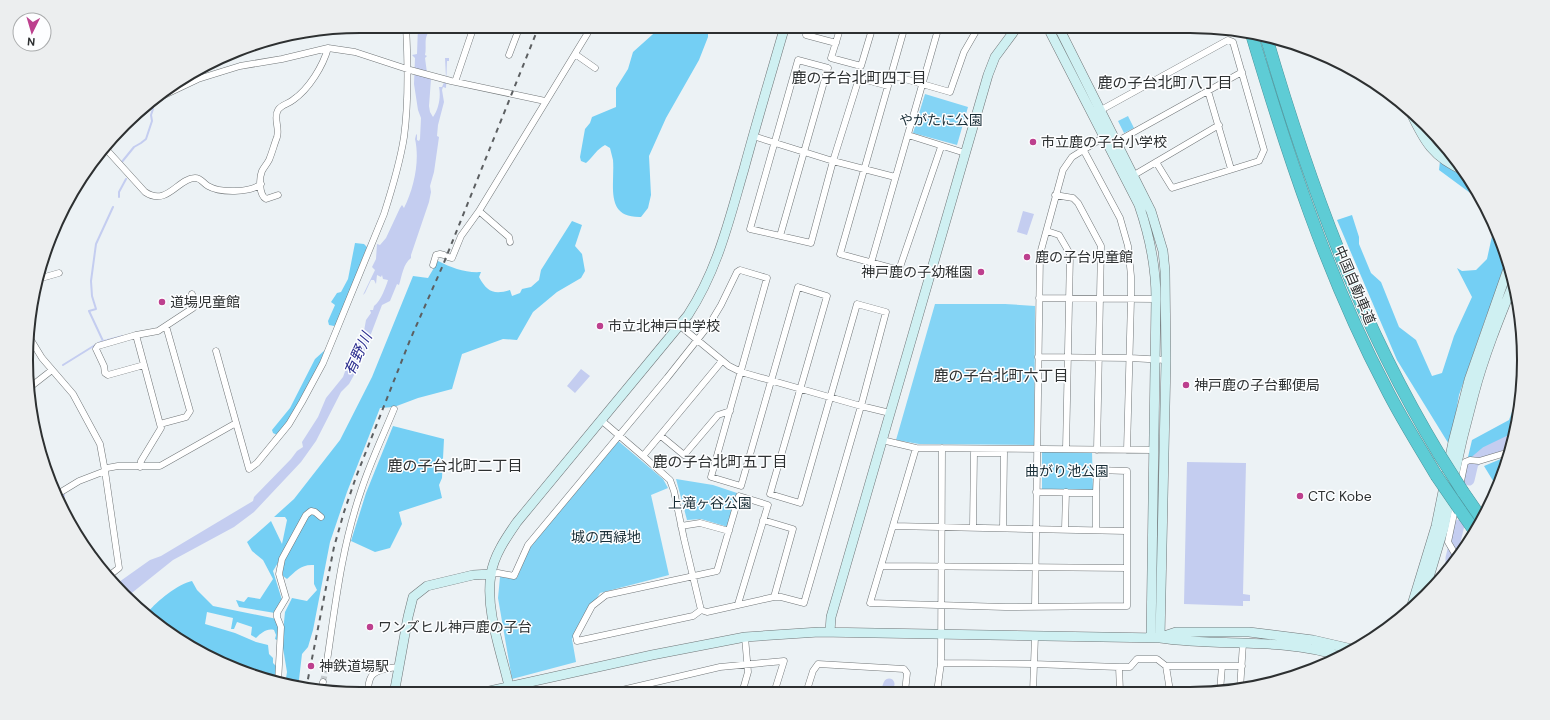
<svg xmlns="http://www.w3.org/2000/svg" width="1550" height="720" font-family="'DM Sans','Noto Sans JP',sans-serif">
<rect width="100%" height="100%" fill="#ecf2f5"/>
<path fill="#84d4f5" d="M925,94L968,107L957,145L913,133Z
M1128,116L1134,128L1124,133L1118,121Z
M935,304H1005L1035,306L1034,445L919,444L896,440Z
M617,440L663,479L668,488L651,495L669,575L600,593L572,639L576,662L512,679L498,598L500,577L517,578L530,546Z
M1092,451L1093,490H1042V452Z
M676,479L713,485L737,493L728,527L701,519L687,520Z"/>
<path fill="#74cff4" d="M662,26H711L708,29V37L699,60L666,118L649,156L651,195L648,208L641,217C604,218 615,185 613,160C612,156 611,152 610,148L605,145C597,149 593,157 586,163L581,161L580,157L585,129L590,123L592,117L616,107V88L628,69L633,52Z
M1440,161L1456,172L1469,177L1481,198H1477L1439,170Z
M1352,215L1359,237V244L1371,273L1381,282L1399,327L1416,340L1432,376L1442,373L1454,336L1472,297L1457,268L1462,271L1476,270L1487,259L1492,236L1496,228L1498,232L1508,262L1486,317L1459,395L1450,446L1397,360L1337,220Z
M572,221L582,225L575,246L582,254L585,271L581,278L557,292L533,312L517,340L503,339L462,354L452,389L418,398L394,407L380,408L347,492L330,542L313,630L308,647L302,654L298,688L285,685L287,672L283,648L284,622L285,612L292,598L307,601L317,590L314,584V565C301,564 296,571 287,579L283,576V565L279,561L273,571L282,600L275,613L239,607L236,600L244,602L248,597L260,599L273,579L263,560L252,551L247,542L271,521L282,544L287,520L285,517H274L294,499L340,440L372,377L413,276L428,278L438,261C452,268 465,273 481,272L479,277C487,292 494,295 510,290L512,296L520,293L522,289L531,287L539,280L541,270Z
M355,243L364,244L367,247L337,323L334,326L329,325L328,321L335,305L331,302L337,293L341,292L348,279Z
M325,350C314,378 297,412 277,435L273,433L272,430L290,408L315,359Z
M1521,387L1518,425L1515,434L1485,448L1475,457H1468L1472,440L1509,420Z
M393,426L444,439L442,478L439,485L442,498L399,512L402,524L390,548L375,552L351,541L366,493Z
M1508,456L1499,488L1498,489L1484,466Z
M192,581L197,590L213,606L277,619L280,629L277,640L275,639L276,635L274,630C267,628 261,633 256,638L251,635L252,627L237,622L234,629H231L233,618L207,612L205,624L235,633L256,642L268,645L269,654L273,658V663L278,668L276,682L232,669L149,617L148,612C157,601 178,584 192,581Z"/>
<path fill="#c4cdf0" d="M418,26H431L430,31C423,37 427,47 425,55L427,56L425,58L427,73L431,79L429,106L430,112L433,117C439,109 441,96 439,87H442L446,78L445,58H449V61H447L446,88L443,87L442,90L444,102L438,125L437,136L439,137L434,172L430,186L431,192L429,202L411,255V258C403,264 402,276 399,285L397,284L390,301L382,305L358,368L349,384L341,392L316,441L301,462L254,512L234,527L173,560L128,596L117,584L119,582L150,560L161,556L253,501L254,497L291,459L297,451L303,447L302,442L318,417L326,398L343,377L350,358L364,331L366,320L371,313L370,310H373L374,306C381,301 386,286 388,280L383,279L382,275L381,277L377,275L376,284L374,280H371L365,293L363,295L375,270L372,267L376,259L377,244L380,245L386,238L400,208L402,205L404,208C414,188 420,161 415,139L416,135L417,134V140L419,141L420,139L421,118L418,110L414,84L415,58L412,55L417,54Z
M1023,211L1034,214L1027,235L1017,232Z
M581,369L590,376L575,393L567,386Z
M1187,462L1246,463L1243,594L1250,595V601H1243V606L1184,604Z"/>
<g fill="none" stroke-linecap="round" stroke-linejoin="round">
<path stroke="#c4cdf0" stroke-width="2" d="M121,163L134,147L141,143L146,139L152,121L151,115L153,109
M119,197V192L126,179
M103,341L89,311L96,309L92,296L91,281L96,244L113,207
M63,365L100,342L123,336
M62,507L64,495"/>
<path stroke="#c4cdf0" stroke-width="11" d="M1469,480L1473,463L1486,452L1513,439
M1451,567V558L1459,525
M886,692L889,684"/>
<path stroke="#c6cbce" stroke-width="6" stroke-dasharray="6 3" stroke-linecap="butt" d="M323,682L326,668"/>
<defs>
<path id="street" d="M499,26L515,29L517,31V34L509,55
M808,26L806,35L836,43
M841,26L831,58L861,66L873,26
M905,26L891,75L950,92L964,52L979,26
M575,54L595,68
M455,82L474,26
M1208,91L1231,169
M1101,110L1228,40L1233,42L1264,150L1259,161L1172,188L1156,162
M125,127L162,96L198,79L240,66L282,59L328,48L355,52L410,70L451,81L545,101
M908,135L965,153
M753,136L833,161L895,177
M1116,142L1242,72
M106,149L145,192C167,207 178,178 195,178C201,178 203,183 208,186C220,193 250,193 261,184
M1083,149L1120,218L1128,246L1131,276V299L1127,450
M1134,175L1219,125
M278,195L266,199C259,195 259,178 262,171C264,167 267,164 269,160C272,153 274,145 277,137C280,128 273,118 278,110C281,105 288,104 293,100C309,89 323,66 328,48
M1055,195L1073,198L1078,203L1101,246L1097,450
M1047,231L1059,235L1070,254L1066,449
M780,236L828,68L798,60L750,229L811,243L833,161L859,78L888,86L840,254L899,270L941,147
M510,242L509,237L479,211L592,26
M448,257L452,258L461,236L479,211
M871,263L939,26
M433,265L436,255L440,254L444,255
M38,279L59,273
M1039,298L1156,299
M679,325L729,366L741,372L861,406L890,413
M136,335L98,346L96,349L104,366L105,373L108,375L144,365
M31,340L42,358L73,394L100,444L105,471L119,568L110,575
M216,351L249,469L257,463L289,424L302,402L323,363L384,214C392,189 400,163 404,137C409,100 408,63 406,26
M1038,357L1130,358L1166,360
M29,388L52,370
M601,420L643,456L670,480L674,491L684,539L701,610
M160,424L186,417L190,411L166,326
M661,436L684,455L718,415L730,411
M882,440L916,448L1153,450
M916,448L870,603L1005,607L1127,606V471L1097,470L1096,493L1036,492
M643,456L722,361
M140,467L141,461L161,428L136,335L158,331L193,308L195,305L192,294
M1460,486L1465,462L1470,460L1479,461L1509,452
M56,495L79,481L105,471L107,468L118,466H160L236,423
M1456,504L1448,542L1458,559
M763,520L793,529L774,597
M681,526L700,523L729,531
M893,526L1126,531
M973,527L974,453H1004L1003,528
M1065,529L1066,492
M1096,530V493
M882,566L1127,568
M491,574L498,573L514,576L528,545L667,378L709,325L721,305L737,272L740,270L767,278L711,477L741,486L798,287L827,296L770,494L800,503L857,304L886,312L861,406L804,603L781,597H774L707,612L701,610L693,616L577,641L576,636L592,606L606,595L717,571L739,496L768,505L738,604
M1035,606L1040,254L1063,170L1072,157L1104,137
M941,663L1033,664L1119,667L1120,691
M1166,666L1170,691
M1119,667H1130L1137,659H1157L1166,666H1242
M326,668C335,608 341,549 361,491C370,463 383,436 394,409
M278,683L281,627L277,617V613L286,598L279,574L282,559L306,515L311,511L315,512L321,517
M1240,689L1243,643
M321,690L323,682
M1220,691L1222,666
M937,692L941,663L942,448
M1033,692L1035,636
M622,693V690L720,667L784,661L774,693
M742,693L748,672L745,637
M806,693L813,671L818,664L904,669L907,673L905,692
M368,694C368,689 368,682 371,677C375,669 390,668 399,667"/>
<path id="secondary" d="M1047,26L1139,205C1150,237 1156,265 1156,299L1151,637
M1058,26L1151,211L1163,251L1165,271L1166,360L1160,638
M1410,111C1424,141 1433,158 1465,171
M1453,481C1459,452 1466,423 1474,394C1484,356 1499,319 1514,282
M1424,594L1444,527L1451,493
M1411,608L1436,526L1453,442L1469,380L1509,266
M830,632L831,617C884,437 934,256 988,75L995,57L1018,26
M1161,637L1176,632H1249L1313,640L1352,649
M509,686C501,651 485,610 491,574C494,555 506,538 517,522L688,315C718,269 729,220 744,169C757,121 771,74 785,26
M394,694L408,617L413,597L427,586L473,575L491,574
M476,694L652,655L745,637L819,632L1160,638C1219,647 1282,637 1340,656"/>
<path id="highway" d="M1251,32C1287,153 1327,276 1386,388C1401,418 1419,446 1436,475
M1266,36C1309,183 1359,322 1439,454
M1463,492L1481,518
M1460,510L1474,530"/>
</defs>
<use href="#street" stroke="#717678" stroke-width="7"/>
<use href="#secondary" stroke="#717678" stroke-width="10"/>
<use href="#highway" stroke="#4d959c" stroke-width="13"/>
<use href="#street" stroke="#fff" stroke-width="6"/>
<use href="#secondary" stroke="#cff0f2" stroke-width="9"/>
<use href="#highway" stroke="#5eccd5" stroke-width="12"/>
<path stroke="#5c5f61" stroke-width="2" stroke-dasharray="5 5" stroke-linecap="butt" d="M306,689L334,547L344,512L356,477L410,340L443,265L539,26"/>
<defs>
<path id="highway-bridge" d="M1439,454L1463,492
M1436,475L1460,510"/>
</defs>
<use href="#highway-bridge" stroke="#4d959c" stroke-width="13" stroke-linecap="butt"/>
<use href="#highway-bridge" stroke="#5eccd5" stroke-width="12"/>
</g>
<g fill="#bd408e" stroke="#fdfeff" stroke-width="1.5">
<circle cx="1033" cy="142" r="4"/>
<circle cx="1027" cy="257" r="4"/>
<circle cx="981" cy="272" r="4"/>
<circle cx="162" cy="302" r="4"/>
<circle cx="600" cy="326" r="4"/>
<circle cx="1186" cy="385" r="4"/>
<circle cx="1300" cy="496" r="4"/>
<circle cx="370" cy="627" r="4"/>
<circle cx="311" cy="666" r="4"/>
</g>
<g text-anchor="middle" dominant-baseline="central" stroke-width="3" stroke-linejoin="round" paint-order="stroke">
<g font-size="14" fill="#192e37" stroke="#fdfeff">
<text x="941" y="120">やがたに公園</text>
<text x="1067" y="471">曲がり池公園</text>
<text x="710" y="503">上滝ヶ谷公園</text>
<text x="606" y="537">城の西緑地</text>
</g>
<g font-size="14" fill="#2d3031" stroke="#fdfeff" text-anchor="start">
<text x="1041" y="142">市立鹿の子台小学校</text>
<text x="1035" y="257">鹿の子台児童館</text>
<text x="973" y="272" text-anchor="end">神戸鹿の子幼稚園</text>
<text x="170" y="302">道場児童館</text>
<text x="608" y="326">市立北神戸中学校</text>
<text x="1194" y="385">神戸鹿の子台郵便局</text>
<text x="1308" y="496">CTC Kobe</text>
<text x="378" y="627">ワンズヒル神戸鹿の子台</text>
<text x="319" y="666">神鉄道場駅</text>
</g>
<g font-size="14" fill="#2d3031" stroke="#fdfeff">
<text transform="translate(1355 285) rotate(67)">中国自動車道</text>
</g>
<g font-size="15" fill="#2d3031" stroke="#fdfeff">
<text x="859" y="78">鹿の子台北町四丁目</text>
<text x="1165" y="83">鹿の子台北町八丁目</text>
<text x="1001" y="376">鹿の子台北町六丁目</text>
<text x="720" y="462">鹿の子台北町五丁目</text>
<text x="455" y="466">鹿の子台北町二丁目</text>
</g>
<g font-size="15" font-style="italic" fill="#2a2c8e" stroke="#fdfeff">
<text transform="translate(358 354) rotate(-65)">有野川</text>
</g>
</g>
<path d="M0 0H1550V720H0ZM360 33H1190A327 327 0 0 1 1517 360V360A327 327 0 0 1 1190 687H360A327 327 0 0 1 33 360V360A327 327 0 0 1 360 33Z" fill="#eceeef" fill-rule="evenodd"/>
<path fill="none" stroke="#2d3031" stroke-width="2" d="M360 33H1190A327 327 0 0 1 1517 360V360A327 327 0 0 1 1190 687H360A327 327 0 0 1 33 360V360A327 327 0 0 1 360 33Z"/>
<g transform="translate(32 32) rotate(185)"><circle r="19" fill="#fdfeff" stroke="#aaacad"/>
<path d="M0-3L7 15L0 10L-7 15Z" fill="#bd408e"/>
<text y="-6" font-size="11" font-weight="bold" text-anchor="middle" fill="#2d3031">N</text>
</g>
</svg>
